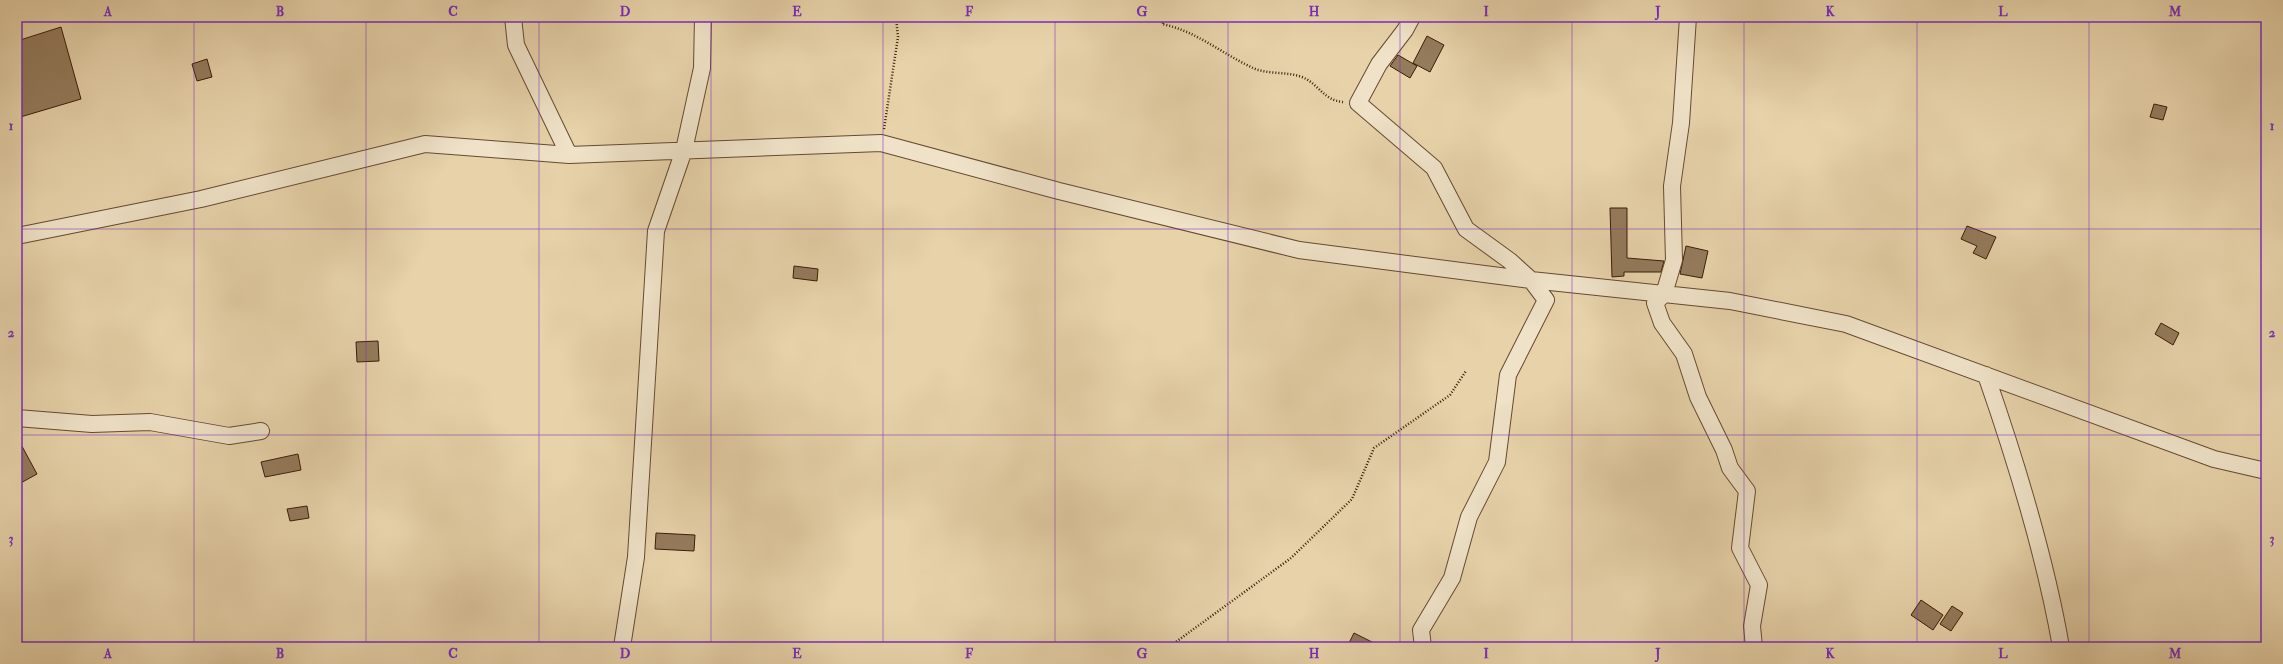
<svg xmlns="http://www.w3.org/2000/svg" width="2283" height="664" font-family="'IM FELL Double Pica',serif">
<rect width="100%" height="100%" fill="#e7d2aa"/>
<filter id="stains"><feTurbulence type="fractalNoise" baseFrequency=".005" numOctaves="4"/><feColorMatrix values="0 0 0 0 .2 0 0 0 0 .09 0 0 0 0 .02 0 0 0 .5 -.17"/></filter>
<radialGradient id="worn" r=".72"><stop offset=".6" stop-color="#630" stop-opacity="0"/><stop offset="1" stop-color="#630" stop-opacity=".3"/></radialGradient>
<path fill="#947b5c" stroke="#3b1c07" d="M61,27L81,99L17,118V41Z
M1427,36L1444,45L1430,72L1413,63Z
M1398,55L1417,66L1410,78L1390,66Z
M207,59L212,77L197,81L192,64Z
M2154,104L2167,107L2163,120L2150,117Z
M1610,208H1627V258L1664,261L1661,272H1624V276L1612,277Z
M1967,226L1996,237L1986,259L1973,253L1977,246L1961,239Z
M1686,246L1708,251L1702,278L1680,274Z
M794,266L818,269L817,281L793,278Z
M2161,323L2179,333L2173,345L2155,334Z
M378,341L379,361L357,362L356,342Z
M17,437L37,474L17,485Z
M298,454L301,470L265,477L261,462Z
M307,506L309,518L290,521L287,509Z
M656,533L695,535L694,551L655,549Z
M1921,600L1943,615L1933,630L1911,615Z
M1952,606L1963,613L1951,631L1940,624Z
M1354,633L1382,647H1347Z"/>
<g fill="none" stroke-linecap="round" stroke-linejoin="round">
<defs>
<path id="street" d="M513,17L516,45L569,155
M1412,17L1405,30L1379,64L1358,103L1434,168L1466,229L1510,261L1531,280L1546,300L1508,375L1497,462L1469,517L1452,578L1421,630L1423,647
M1688,17L1681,123L1672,186L1674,260L1664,294L1655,303L1662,323L1684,354L1698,397L1724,450L1730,468L1747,491L1740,548L1759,585L1752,626L1754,647
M17,236L201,199L425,144L569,155L881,143L1059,191L1299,250L1531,280L1730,301L1846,324L2214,459L2266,471
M1986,375C2017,464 2045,555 2061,647
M17,418L92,424L150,422L229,436L261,431
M622,647L636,557L656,231L684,150L702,68L703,17"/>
</defs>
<use href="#street" stroke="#664a30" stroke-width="18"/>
<path stroke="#3b1c07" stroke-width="2.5" stroke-dasharray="1 2" stroke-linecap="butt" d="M1165,17L1162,24C1196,31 1221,53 1251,67C1266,75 1286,71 1302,77C1319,84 1323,100 1343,102
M884,129L898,37L896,17
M1169,647L1291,558L1352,499L1374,448L1450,395L1466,371"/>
<use href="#street" stroke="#efe2c8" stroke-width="16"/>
</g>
<path fill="none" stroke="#7b2cbf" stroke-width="1" stroke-opacity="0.55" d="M194,17V647M366,17V647M539,17V647M711,17V647M883,17V647M1055,17V647M1228,17V647M1400,17V647M1572,17V647M1744,17V647M1917,17V647M2089,17V647M17,229H2266M17,435H2266"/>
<rect width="2283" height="664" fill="none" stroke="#e7d2aa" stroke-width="44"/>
<rect x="22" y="22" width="2239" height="620" fill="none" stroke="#7b2cbf" stroke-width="1.5"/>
<g font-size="13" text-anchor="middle" font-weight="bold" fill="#7b2cbf">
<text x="108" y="16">A</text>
<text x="280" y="16">B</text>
<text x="453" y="16">C</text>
<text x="625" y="16">D</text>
<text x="797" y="16">E</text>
<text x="969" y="16">F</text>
<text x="1142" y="16">G</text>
<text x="1314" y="16">H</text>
<text x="1486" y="16">I</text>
<text x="1658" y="16">J</text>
<text x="1830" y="16">K</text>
<text x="2003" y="16">L</text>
<text x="2175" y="16">M</text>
<text x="11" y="130">1</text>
<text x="2272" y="130">1</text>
<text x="11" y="337">2</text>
<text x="2272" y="337">2</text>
<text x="11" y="543">3</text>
<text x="2272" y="543">3</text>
<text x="108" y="658">A</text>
<text x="280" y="658">B</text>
<text x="453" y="658">C</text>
<text x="625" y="658">D</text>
<text x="797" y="658">E</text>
<text x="969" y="658">F</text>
<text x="1142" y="658">G</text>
<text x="1314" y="658">H</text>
<text x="1486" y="658">I</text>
<text x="1658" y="658">J</text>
<text x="1830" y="658">K</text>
<text x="2003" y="658">L</text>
<text x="2175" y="658">M</text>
</g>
<rect width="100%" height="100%" filter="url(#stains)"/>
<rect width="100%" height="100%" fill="url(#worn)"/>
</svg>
